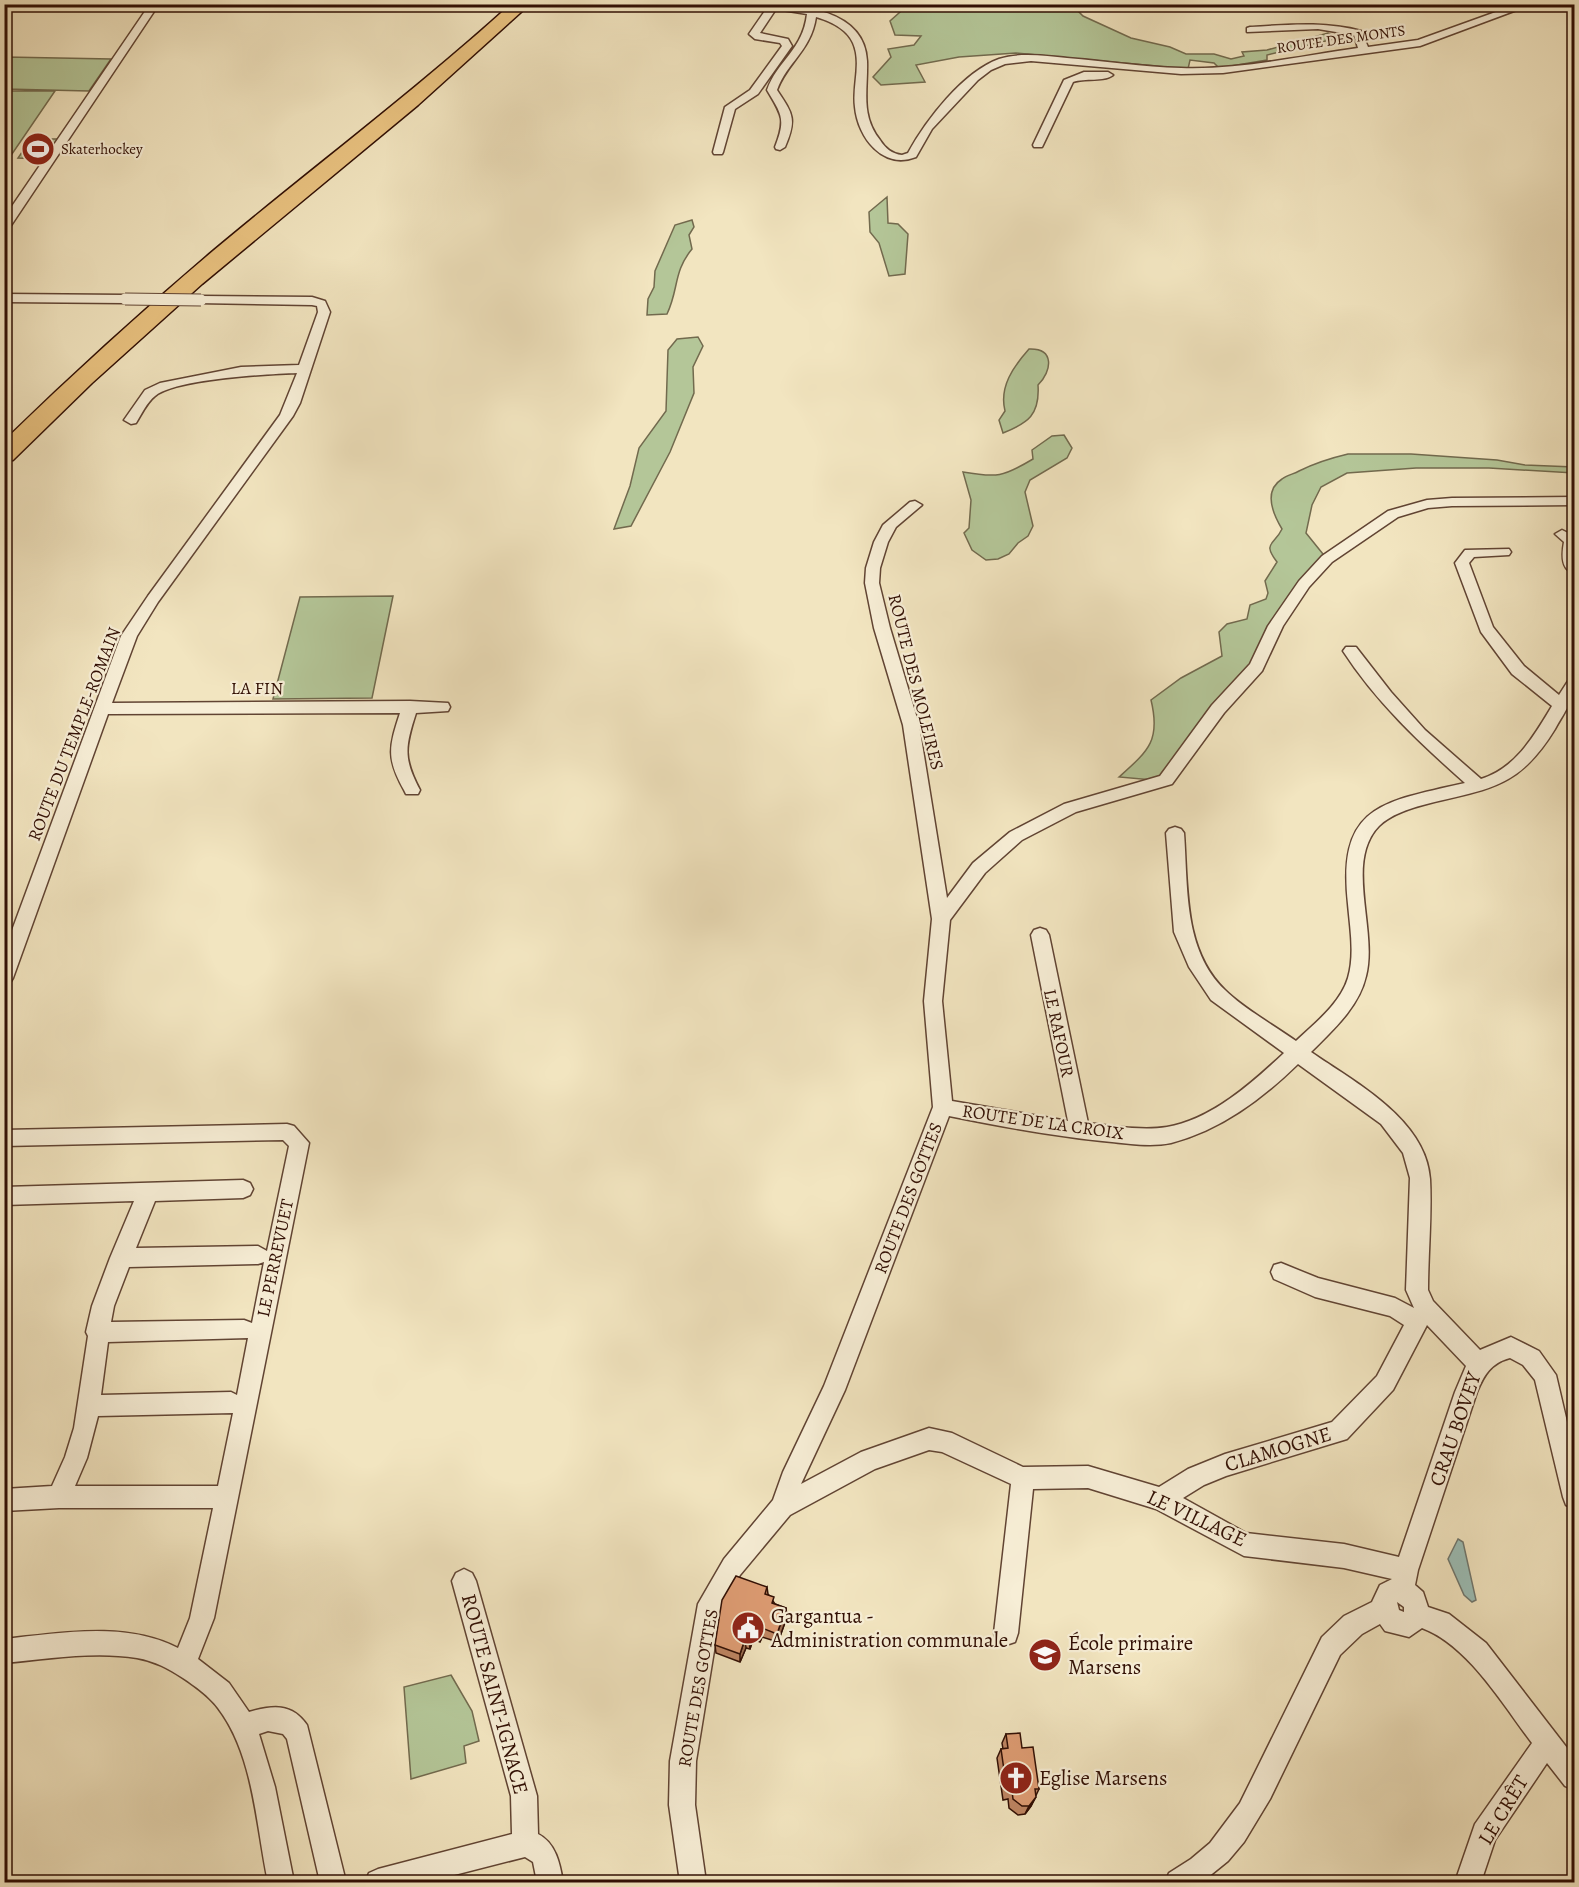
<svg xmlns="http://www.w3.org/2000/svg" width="1579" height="1887" font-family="Alegreya,serif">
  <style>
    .green { fill: #b4c698; stroke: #726a4e; stroke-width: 1.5 }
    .water { fill: #9cbeb6; stroke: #71786f; stroke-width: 1.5 }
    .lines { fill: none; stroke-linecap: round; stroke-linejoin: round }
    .street-casing { stroke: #614433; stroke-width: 3 }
    .highway-casing { stroke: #310f04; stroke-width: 3 }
    .street { fill: #f7eed6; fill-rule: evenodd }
    .highway { fill: #e9c280; fill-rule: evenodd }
    .street-bridge-casing { stroke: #614433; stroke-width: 13; stroke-linecap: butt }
    .street-bridge { stroke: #f7eed6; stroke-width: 11 }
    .wall { fill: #bf8663; stroke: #310f04; stroke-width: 1.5 }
    .shaded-wall { fill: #9b6d50; stroke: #310f04; stroke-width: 1.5 }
    .building { fill: #de9c73; stroke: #310f04; stroke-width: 1.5 }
    .labels { text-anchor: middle; stroke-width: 4.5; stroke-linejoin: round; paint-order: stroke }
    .far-street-label { font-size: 15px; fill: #310f04; stroke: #f7eed6 }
    .far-poi-label { font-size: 15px; fill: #310f04; stroke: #f7eed6; text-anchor: start }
    .street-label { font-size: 18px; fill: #310f04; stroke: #f7eed6 }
    .near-street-label { font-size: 21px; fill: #310f04; stroke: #f7eed6 }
    .near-poi-label { font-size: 21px; fill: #310f04; stroke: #f7eed6; text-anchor: start }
  </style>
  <rect width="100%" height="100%" fill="#f2e5c0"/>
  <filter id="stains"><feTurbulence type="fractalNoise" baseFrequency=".00333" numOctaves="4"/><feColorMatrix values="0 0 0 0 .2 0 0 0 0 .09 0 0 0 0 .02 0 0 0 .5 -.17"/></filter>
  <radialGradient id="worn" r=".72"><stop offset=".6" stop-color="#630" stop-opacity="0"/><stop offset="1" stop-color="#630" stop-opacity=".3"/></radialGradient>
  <!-- green -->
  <path class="green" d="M 908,5 L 1072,5 L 1083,16 L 1131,38 L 1170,47 L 1186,54 L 1214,54 L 1231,59 L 1244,56 L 1242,52 L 1267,50 L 1328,33 L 1338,38 L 1267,55 L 1267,60 L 1219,68 L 1214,63 L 1190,60 L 1188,69 L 1016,53 L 959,57 L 916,65 L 925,82 L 881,85 L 873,77 L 891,57 L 888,49 L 914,45 L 921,36 L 895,35 L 890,21 Z
    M 5,57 L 111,59 L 89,91 L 5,89 Z
    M 5,91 L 55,91 L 12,154 L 5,154 Z
    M 31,139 L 58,139 L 45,159 L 18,158 Z
    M 887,197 L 888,223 L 898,224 L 908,234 L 905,274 L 889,276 L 879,243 L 870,232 L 869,212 Z
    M 692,220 L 694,227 L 689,235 L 692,249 C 673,272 679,289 667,314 L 647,315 L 648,299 L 654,287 L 655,271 L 675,225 Z
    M 698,337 L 703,346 L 693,367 L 694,393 L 670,452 L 631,526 L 614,529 L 630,486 L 639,448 L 666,411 L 668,350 L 677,339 Z
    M 1029,349 C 1055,348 1052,371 1038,385 C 1040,415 1028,423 1003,433 L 999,420 L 1005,411 C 999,387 1013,367 1029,349 Z
    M 1064,435 L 1072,448 L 1067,458 L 1030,480 L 1025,492 L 1033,526 L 1028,536 L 1018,543 L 1009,554 L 998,559 L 986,560 L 972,550 L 964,533 L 969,528 L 971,500 L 963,472 C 997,478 1003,477 1033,459 L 1032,450 L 1052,436 Z
    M 1348,454 L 1411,454 L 1497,460 L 1525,465 L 1574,467 L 1574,473 L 1489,468 L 1416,468 L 1347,473 L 1321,487 L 1312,505 L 1306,533 L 1327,559 L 1304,584 L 1258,664 L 1167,778 L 1153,780 L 1119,777 C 1148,751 1161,741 1151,700 L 1181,678 L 1222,656 L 1219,632 L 1227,624 L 1247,619 L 1250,605 L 1266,599 L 1268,593 L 1265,581 L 1277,562 C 1262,542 1274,546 1282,529 C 1273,514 1263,491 1282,479 C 1287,475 1294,474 1299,471 C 1315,463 1331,458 1348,454 Z
    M 393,596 L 372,698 L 273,699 L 300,597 Z
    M 451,1675 L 472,1711 L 479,1741 L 464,1746 L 466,1763 L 411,1779 L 404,1687 Z"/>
  <!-- water -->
  <path class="water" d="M 1458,1539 L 1463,1542 L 1476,1600 L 1472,1602 L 1464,1595 L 1448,1559 Z"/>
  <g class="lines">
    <!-- street casing -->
    <g class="street-casing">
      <path id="street" d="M 150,4 L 159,4 L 10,227 L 4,230 L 4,218 Z
        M 757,4 C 796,4 865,8 867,61 C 868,90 860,115 880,140 C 885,148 892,154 902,155 L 908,153 C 926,120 963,72 999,59 C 1020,52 1045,56 1067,58 C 1105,61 1143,67 1181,68 C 1240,70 1300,56 1358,48 L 1354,35 L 1318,29 L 1247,32 L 1247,28 L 1250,27 C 1288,25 1324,21 1361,31 L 1368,47 L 1418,40 L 1518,4 L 1533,4 L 1420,46 L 1223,73 L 1181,74 L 1031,61 L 1005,64 L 991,70 L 978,80 L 932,129 L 916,157 C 883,170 858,138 855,107 C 852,86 862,63 853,43 C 847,29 830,21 816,17 C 811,51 787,62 777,90 C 793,114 797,119 785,147 L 780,150 L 776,149 L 775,147 C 786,119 782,115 767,90 C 777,61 803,50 807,14 L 776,9 L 760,33 L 788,39 L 792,46 L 758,94 L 735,109 L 723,152 L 722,154 L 714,154 L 713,152 L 725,107 L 750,90 L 782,46 L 780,43 L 755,39 L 749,34 L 767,8 Z
        M 1084,72 L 1108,72 L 1113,75 C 1104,82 1085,78 1073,82 L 1043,145 L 1042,147 L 1034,147 L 1033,145 L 1064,80 Z
        M 4,294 L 125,295 L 131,299 L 125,303 L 4,302 Z
        M 201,296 L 312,297 L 325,301 L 330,312 L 300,403 L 293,416 L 158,602 L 137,636 L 112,703 L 410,701 L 448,703 L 450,707 L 448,711 L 416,713 C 405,747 403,758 420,790 L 418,794 L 406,794 L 404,790 C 386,758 389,747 400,713 L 108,714 L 13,978 L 10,983 L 4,985 L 4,952 L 121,636 L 148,596 L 280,415 L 297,373 C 268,374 175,379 155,396 C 147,402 141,415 136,423 L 131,424 L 124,420 L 145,390 L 160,383 L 241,367 L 299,365 L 318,312 L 317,306 L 312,305 L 197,303 L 197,297 Z
        M 1574,497 L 1574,505 L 1452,506 L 1428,508 L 1398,517 L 1332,562 L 1309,587 L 1283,626 L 1262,671 L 1224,713 L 1172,784 L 1076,812 L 1022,840 L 985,873 L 950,920 L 942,1001 L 952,1101 L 1068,1121 L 1031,935 L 1034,930 L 1040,928 L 1046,930 L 1049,935 L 1088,1123 C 1114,1126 1142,1131 1167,1127 C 1212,1119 1252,1083 1284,1053 L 1211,1000 L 1189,967 L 1174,932 L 1166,833 L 1169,829 L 1175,827 L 1181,829 L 1184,833 C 1188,886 1183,950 1225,990 C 1243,1008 1275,1026 1296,1041 C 1315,1023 1340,1004 1348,978 C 1355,954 1350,928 1348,904 C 1337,805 1382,802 1465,783 C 1420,743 1376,702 1343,651 L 1346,647 L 1356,647 L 1391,692 L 1425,730 L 1481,779 C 1516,768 1534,736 1552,706 L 1512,674 L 1481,632 L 1455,563 L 1465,550 L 1509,549 L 1511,552 L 1509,555 L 1474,557 L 1469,563 L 1493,627 L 1524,666 L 1559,695 L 1568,681 L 1574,680 C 1574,701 1565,711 1555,729 C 1517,791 1487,788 1423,805 C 1408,809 1390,815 1379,826 C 1344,862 1378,930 1366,976 C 1359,1007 1333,1030 1311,1052 C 1354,1082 1426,1119 1430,1179 C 1432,1215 1428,1253 1428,1290 L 1433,1301 L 1480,1350 L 1511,1337 L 1539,1351 L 1556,1375 L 1574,1452 L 1574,1508 L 1566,1505 L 1563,1497 L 1535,1380 L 1523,1365 L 1510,1358 C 1491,1363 1484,1375 1477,1392 L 1418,1570 L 1415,1585 L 1423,1592 L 1428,1607 L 1449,1614 L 1486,1643 L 1574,1757 L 1574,1790 L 1565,1786 L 1547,1763 L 1495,1840 L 1481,1882 L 1455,1882 L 1475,1824 L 1532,1743 C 1503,1705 1468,1645 1422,1628 L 1409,1637 L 1385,1631 L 1380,1624 L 1362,1634 L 1340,1655 L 1270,1799 L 1244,1842 L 1228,1861 L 1202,1882 L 1165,1882 L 1169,1873 L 1191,1859 L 1210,1843 L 1240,1803 L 1322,1637 L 1344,1616 L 1372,1602 L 1380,1585 L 1392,1579 L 1344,1568 L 1244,1556 L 1156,1509 L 1088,1488 L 1033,1489 L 1018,1633 L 1015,1642 L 1006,1645 L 997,1642 L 994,1633 L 1011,1484 L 942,1452 L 929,1450 L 875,1469 L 790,1515 L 740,1575 L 721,1608 L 696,1761 L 695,1805 L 706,1882 L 680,1882 L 669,1805 L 670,1761 L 698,1604 L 724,1559 L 773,1500 L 783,1472 L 824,1386 L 933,1107 L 924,1001 L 932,919 L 903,725 L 874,628 L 865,583 L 866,568 L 874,542 L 883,525 L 910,502 L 915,501 L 922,505 L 896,527 L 888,542 L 880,568 L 879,583 L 890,628 L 919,725 L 947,898 L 973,863 L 1010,832 L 1064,804 L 1160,776 L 1212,705 L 1250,664 L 1268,626 L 1299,581 L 1322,556 L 1388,511 L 1427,500 L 1452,498 ZM 1298,1064 L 1381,1124 L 1403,1153 L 1410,1178 L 1406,1290 L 1414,1308 L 1395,1298 L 1318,1278 L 1281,1263 L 1274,1265 L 1271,1272 L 1274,1279 L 1315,1297 L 1390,1316 L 1404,1325 L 1377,1376 L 1332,1422 L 1225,1454 L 1188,1469 L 1159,1487 L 1088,1466 L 1023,1467 L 952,1433 L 929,1428 L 861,1452 L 801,1484 L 845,1390 L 949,1116 C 1003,1127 1057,1137 1112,1142 C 1131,1144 1152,1147 1171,1143 C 1221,1130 1262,1099 1298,1064 ZM 1427,1325 L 1466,1366 L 1455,1392 L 1399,1557 L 1344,1544 L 1246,1533 L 1183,1498 L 1204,1485 L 1226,1476 L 1347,1439 L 1393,1390 ZM 1397,1602 L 1404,1607 L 1404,1612 L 1399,1610 Z
        M 1562,530 L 1574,536 L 1574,573 C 1560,570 1562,553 1564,542 L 1555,534 Z
        M 287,1124 L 294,1126 L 309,1143 L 214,1618 L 198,1659 L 229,1683 L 249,1712 C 273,1705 292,1703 307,1725 L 346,1882 L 320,1882 L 287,1739 L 283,1734 L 268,1731 L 259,1734 L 275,1787 L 294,1882 L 268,1882 C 256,1826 254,1755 218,1708 C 209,1696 195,1686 183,1678 C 169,1669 155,1661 137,1658 C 94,1651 48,1659 4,1663 L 4,1639 C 62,1633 125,1621 178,1648 L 190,1618 L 213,1508 L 59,1508 L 4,1511 L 4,1489 L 52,1486 L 65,1457 L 74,1428 L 88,1336 L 86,1332 L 92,1306 L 110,1258 L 134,1201 L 4,1205 L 4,1187 L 243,1180 L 250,1183 L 253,1189 L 250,1195 L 243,1198 L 155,1201 L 136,1248 L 258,1246 L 267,1251 L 289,1146 L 283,1140 L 4,1146 L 4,1130 ZM 264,1262 L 252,1323 L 244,1320 L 111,1322 L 114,1306 L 129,1267 L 258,1264 ZM 248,1338 L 237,1395 L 231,1392 L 101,1395 L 108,1342 ZM 233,1413 L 218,1486 L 75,1486 L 87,1458 L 98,1416 Z
        M 464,1569 L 472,1573 L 476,1581 L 537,1796 L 538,1834 C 556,1843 560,1864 563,1882 L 537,1882 L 533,1862 L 525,1857 L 427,1882 L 365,1882 L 369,1873 L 378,1869 L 512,1834 L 511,1796 L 452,1581 L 456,1573 Z"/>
    </g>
    <!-- highway casing -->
    <g class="highway-casing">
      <path id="highway" d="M 511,4 L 530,4 L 418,105 L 202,284 L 92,383 L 13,460 L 4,462 L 4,441 C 72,375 141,312 213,251 C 312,168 415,91 511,4 Z"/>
    </g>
    <!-- street -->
    <use href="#street" class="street"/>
    <!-- highway -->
    <use href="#highway" class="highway"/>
    <!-- street-bridge casing -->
    <g class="street-bridge-casing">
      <path id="street-bridge" d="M 125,299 L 201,300"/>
    </g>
    <!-- street-bridge -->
    <use href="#street-bridge" class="street-bridge"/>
  </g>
  <!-- wall -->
  <path class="wall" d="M 767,1587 L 768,1594 L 775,1604 L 786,1608 L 787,1617 L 778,1642 L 762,1637 L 760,1642 L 753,1639 L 750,1649 L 746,1648 L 740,1662 L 716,1653 L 715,1645 Z
    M 1006,1734 L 1022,1748 L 1039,1789 L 1031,1806 L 1025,1814 L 1018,1815 L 1009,1808 L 1008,1799 L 1003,1800 L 997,1758 L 1001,1749 L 1003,1749 L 1002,1743 Z"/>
  <!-- shaded-wall -->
  <path class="shaded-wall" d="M 786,1608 L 787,1617 L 778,1642 L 777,1634 Z
    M 762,1628 L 762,1637 L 760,1642 L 760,1633 Z
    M 753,1631 L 753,1639 L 750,1649 L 749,1641 Z
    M 745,1639 L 746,1648 L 740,1662 L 740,1654 Z
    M 1036,1797 L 1031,1806 L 1025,1814 L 1029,1806 Z"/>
  <!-- building -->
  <path class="building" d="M 736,1576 L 767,1587 L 765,1594 L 774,1597 L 772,1603 L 786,1608 L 777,1634 L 762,1628 L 760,1633 L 753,1631 L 749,1641 L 745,1639 L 740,1654 L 715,1645 L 722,1600 Z
    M 1020,1733 L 1022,1748 L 1033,1747 L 1039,1789 L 1035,1789 L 1036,1797 L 1029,1806 L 1022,1806 L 1013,1799 L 1012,1791 L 1007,1791 L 1001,1749 L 1008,1748 L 1006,1734 Z"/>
  <!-- icons -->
  <defs>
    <g id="stadium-disc" transform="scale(1.725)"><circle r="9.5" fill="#8f2418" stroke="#f7eed6"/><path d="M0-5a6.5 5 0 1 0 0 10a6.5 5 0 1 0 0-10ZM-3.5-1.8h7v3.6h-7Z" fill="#fff"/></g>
    <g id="civic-disc" transform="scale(1.725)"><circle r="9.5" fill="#8f2418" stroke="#f7eed6"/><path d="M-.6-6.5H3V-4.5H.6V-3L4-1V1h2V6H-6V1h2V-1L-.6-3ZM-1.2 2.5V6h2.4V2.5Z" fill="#fff"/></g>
    <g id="school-disc" transform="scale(1.725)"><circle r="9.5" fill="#8f2418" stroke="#f7eed6"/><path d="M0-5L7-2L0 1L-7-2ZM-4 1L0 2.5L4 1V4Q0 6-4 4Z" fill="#fff"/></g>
    <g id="church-disc" transform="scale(1.725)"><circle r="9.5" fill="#8f2418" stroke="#f7eed6"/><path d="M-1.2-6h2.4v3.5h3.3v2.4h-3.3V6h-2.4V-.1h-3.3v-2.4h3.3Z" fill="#fff"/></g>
  </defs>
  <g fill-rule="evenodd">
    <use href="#stadium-disc" x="38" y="149"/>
    <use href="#civic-disc" x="748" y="1628"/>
    <use href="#school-disc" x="1045" y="1655"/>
    <use href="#church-disc" x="1016" y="1778"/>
  </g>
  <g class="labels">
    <!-- far-street labels -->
    <g class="far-street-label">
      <text transform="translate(1341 39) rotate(-8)" y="5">ROUTE DES MONTS</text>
    </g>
    <!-- far-poi labels -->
    <g class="far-poi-label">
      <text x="61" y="154">Skaterhockey</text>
    </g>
    <!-- street labels -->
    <g class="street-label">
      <text transform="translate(916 682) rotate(76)" y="6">ROUTE DES MOLEIRES</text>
      <text x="257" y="694">LA FIN</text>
      <text transform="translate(74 734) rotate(-69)" y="6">ROUTE DU TEMPLE-ROMAIN</text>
      <text transform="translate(1059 1033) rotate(78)" y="6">LE RAFOUR</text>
      <text transform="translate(1043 1122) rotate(8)" y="6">ROUTE DE LA CROIX</text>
      <text transform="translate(908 1198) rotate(-69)" y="6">ROUTE DES GOTTES</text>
      <text transform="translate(275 1258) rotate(-78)" y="6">LE PERREVUET</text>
      <text transform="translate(698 1688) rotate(-80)" y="6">ROUTE DES GOTTES</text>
    </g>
    <!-- near-street labels -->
    <g class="near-street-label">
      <text transform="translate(1455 1429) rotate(-71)" y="7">CRAU BOVEY</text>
      <text transform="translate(1278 1449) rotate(-17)" y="7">CLAMOGNE</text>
      <text transform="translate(1197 1518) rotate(25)" y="7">LE VILLAGE</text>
      <text transform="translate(495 1694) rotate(75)" y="7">ROUTE SAINT-IGNACE</text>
      <text transform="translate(1503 1810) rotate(-59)" y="7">LE CRÊT</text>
    </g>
    <!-- near-poi labels -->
    <g class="near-poi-label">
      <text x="771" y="1623">Gargantua -<tspan x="771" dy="24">Administration communale</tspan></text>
      <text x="1068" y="1650">École primaire<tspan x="1068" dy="24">Marsens</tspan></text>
      <text x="1039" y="1785">Eglise Marsens</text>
    </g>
  </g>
  <!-- margin -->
  <rect width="1579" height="1887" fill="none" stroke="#f2e5c0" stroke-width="24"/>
  <rect x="6" y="6" width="1567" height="1875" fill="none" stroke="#310f04" stroke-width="3"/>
  <rect x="12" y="12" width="1555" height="1863" fill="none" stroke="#310f04" stroke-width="1.5"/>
  <rect width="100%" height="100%" filter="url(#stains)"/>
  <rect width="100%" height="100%" fill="url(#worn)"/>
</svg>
